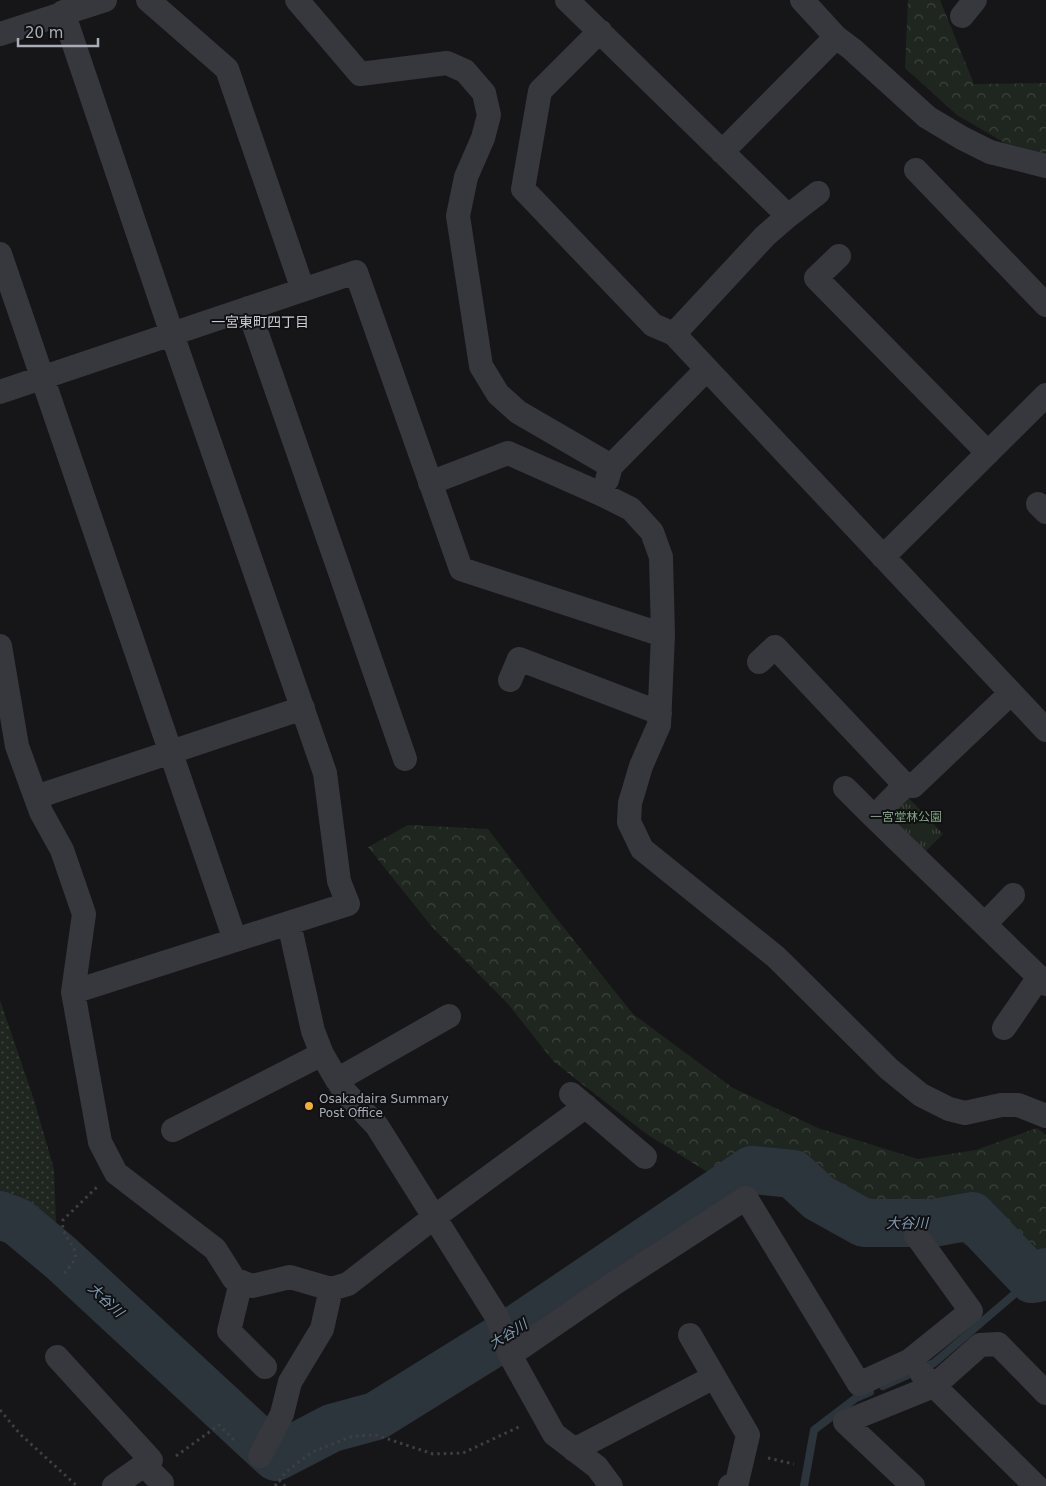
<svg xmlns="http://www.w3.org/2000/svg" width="1046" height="1486" font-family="'DejaVu Sans','Noto Sans JP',sans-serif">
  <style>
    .grass { fill: url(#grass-dots) }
    .forest { fill: url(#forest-crowns) }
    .park { fill: url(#park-tufts) }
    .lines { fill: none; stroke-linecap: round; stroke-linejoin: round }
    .stream { stroke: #2c353c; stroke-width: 8 }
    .river { stroke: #2c353c; stroke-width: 48 }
    .path { stroke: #3d3f44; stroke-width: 3; stroke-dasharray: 2.5 4; stroke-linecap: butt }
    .street { stroke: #37383d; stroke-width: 24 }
    .poi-dot { fill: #f2b134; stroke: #111113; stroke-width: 2 }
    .labels { text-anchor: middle; stroke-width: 4; stroke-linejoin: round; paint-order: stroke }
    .park-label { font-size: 12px; fill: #7fa381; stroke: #111113 }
    .poi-label { font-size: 12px; fill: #a8adb8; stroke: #111113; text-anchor: start }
    .neighbourhood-label { font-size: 14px; fill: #c9ccd4; stroke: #111113 }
    .water-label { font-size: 14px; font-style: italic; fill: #7f9bb3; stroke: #111113 }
  </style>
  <defs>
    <pattern id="grass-dots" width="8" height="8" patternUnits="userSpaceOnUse" patternTransform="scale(1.25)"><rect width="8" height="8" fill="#1e261f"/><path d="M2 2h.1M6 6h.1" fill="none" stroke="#3c433d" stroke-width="1.8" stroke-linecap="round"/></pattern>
    <pattern id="forest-crowns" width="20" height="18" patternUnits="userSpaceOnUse" patternTransform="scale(1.25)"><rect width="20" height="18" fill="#1e261f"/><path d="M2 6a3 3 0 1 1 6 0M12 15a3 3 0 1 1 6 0" fill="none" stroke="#3c433d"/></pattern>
    <pattern id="park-tufts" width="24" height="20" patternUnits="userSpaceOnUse" patternTransform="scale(1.25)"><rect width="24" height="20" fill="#1e261f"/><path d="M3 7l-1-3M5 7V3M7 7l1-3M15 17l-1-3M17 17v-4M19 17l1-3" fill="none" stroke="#3c433d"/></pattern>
  </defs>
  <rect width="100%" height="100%" fill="#161618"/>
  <!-- grass -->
  <path class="grass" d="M 0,1000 L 34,1100 L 54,1169 L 57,1249 L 0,1238 Z"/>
  <!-- forest -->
  <path class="forest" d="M 908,0 L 940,0 L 974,84 L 1046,83 L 1046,157 L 1020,152 L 957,115 L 905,68 Z
    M 408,825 L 488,829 L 553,914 L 633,1014 L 733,1088 L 818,1128 L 918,1159 L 976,1150 L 1037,1128 L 1046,1135 L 1046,1269 L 1025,1275 L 958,1241 L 840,1205 L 787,1179 L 709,1173 L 645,1133 L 554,1062 L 508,1004 L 432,927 L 368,847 Z"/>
  <!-- park -->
  <path class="park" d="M 905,794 L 943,834 L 923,854 L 884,817 Z"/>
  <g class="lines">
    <!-- stream -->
    <path class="stream" d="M 883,1386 L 934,1363 L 1032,1279
      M 804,1486 L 814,1430 L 856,1398 L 870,1392"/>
    <!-- river -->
    <path class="river" d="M 0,1215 L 18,1222 L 61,1258 L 276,1457 L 332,1428 L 376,1416 L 521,1326 L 752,1170 L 793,1174 L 819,1198 L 864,1223 L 934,1223 L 972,1216 L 1032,1279 L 1038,1278 L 1046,1272"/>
    <!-- path -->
    <path class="path" d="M 64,1273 C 67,1269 72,1265 74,1260 C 81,1247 59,1236 63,1220 L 97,1187
      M 0,1410 L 20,1434 L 77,1486
      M 176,1456 L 219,1425 L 234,1440
      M 768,1458 L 794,1464
      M 279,1480 L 285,1486
      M 275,1486 L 286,1472 L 312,1452 L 353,1436 L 376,1435 L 433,1454 L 463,1453 L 521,1426"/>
    <!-- street -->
    <path class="street" d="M 148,0 L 227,69 L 303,290
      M 297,0 L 360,74 L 447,63 L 465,71 L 484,93 L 489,115 L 483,138 L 466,177 L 458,216 L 481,366 L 498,394 L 518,412 L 611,466
      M 567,0 L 788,216 L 765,236 L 674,334 L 1046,730
      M 63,12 L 172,334 L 325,773 L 339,881 L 348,904 L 73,992
      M 962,16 L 975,0
      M 600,31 L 540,91 L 523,189 L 653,325 L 674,334
      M 0,34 L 105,0
      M 836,37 L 852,49 L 927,117 L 962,138 L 990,152 L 1046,166
      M 722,152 L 836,37 L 802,0
      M 916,170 L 1046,305
      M 788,216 L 818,193
      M 0,254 L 235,940
      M 839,256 L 816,278 L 988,453
      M 248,308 L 405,759
      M 0,392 L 356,272 L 461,569 L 663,635
      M 607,480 L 611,466 L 707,369
      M 430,483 L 508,453 L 603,495 L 631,509 L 652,532 L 661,557 L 663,635 L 659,725 L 641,766 L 630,803 L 629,822 L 642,849 L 776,957 L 889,1069 L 921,1095 L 949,1109 L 965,1113 L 1001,1105 L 1018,1105 L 1046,1116
      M 1038,504 L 1046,512
      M 883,557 L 1046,395
      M 0,646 L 17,746 L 41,812 L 62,850 L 84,914 L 73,992 L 100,1142 L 116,1173 L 215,1249 L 234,1279 L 252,1286 L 290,1277 L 331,1289 L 348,1284 L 433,1218 L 586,1106
      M 759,662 L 775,647 L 905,785
      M 510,680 L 519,659 L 660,713
      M 1011,693 L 913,786 L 905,785 L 874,817 L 1046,984
      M 845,788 L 874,817
      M 36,797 L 303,708
      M 289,923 L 313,1031 L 322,1054 L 337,1080 L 346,1093 L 377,1126 L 497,1317 L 510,1355 L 554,1434 L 597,1467 L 611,1486
      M 985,924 L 1013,895
      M 1004,1028 L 1039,977
      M 337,1080 L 449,1016
      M 571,1094 L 645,1157
      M 173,1130 L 322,1054
      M 241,1282 L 229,1331 L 265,1367
      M 690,1335 L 748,1435 L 737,1482 L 730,1486
      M 510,1355 L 612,1285 L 746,1198 L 859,1384 L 909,1361 L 971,1311 L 916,1235
      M 57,1357 L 151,1460 L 114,1486
      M 922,1374 L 1036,1486
      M 574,1450 L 714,1377
      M 260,1456 L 282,1414 L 290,1382 L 322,1329 L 331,1289
      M 144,1465 L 162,1483
      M 913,1486 L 845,1422 L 934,1386 L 980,1345 L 998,1344 L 1046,1393"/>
  </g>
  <!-- markers -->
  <circle class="poi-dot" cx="309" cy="1106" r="5"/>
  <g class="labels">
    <!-- park labels -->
    <g class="park-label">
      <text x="906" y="821">一宮堂林公園</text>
    </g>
    <!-- poi labels -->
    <g class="poi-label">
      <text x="319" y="1103">Osakadaira Summary<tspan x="319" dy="14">Post Office</tspan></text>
    </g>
    <!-- neighbourhood labels -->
    <g class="neighbourhood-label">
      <text x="260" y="327">一宮東町四丁目</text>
    </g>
    <!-- water labels -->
    <g class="water-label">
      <text x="907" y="1228">大谷川</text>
      <text transform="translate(106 1300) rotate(43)" y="5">大谷川</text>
      <text transform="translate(508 1334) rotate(-32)" y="5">大谷川</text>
    </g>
  </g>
  <!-- scale -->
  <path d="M18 38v8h80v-8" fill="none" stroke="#a8adb8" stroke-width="2.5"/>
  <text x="25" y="38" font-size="15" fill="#a8adb8" stroke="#111113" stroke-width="4" paint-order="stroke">20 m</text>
</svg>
